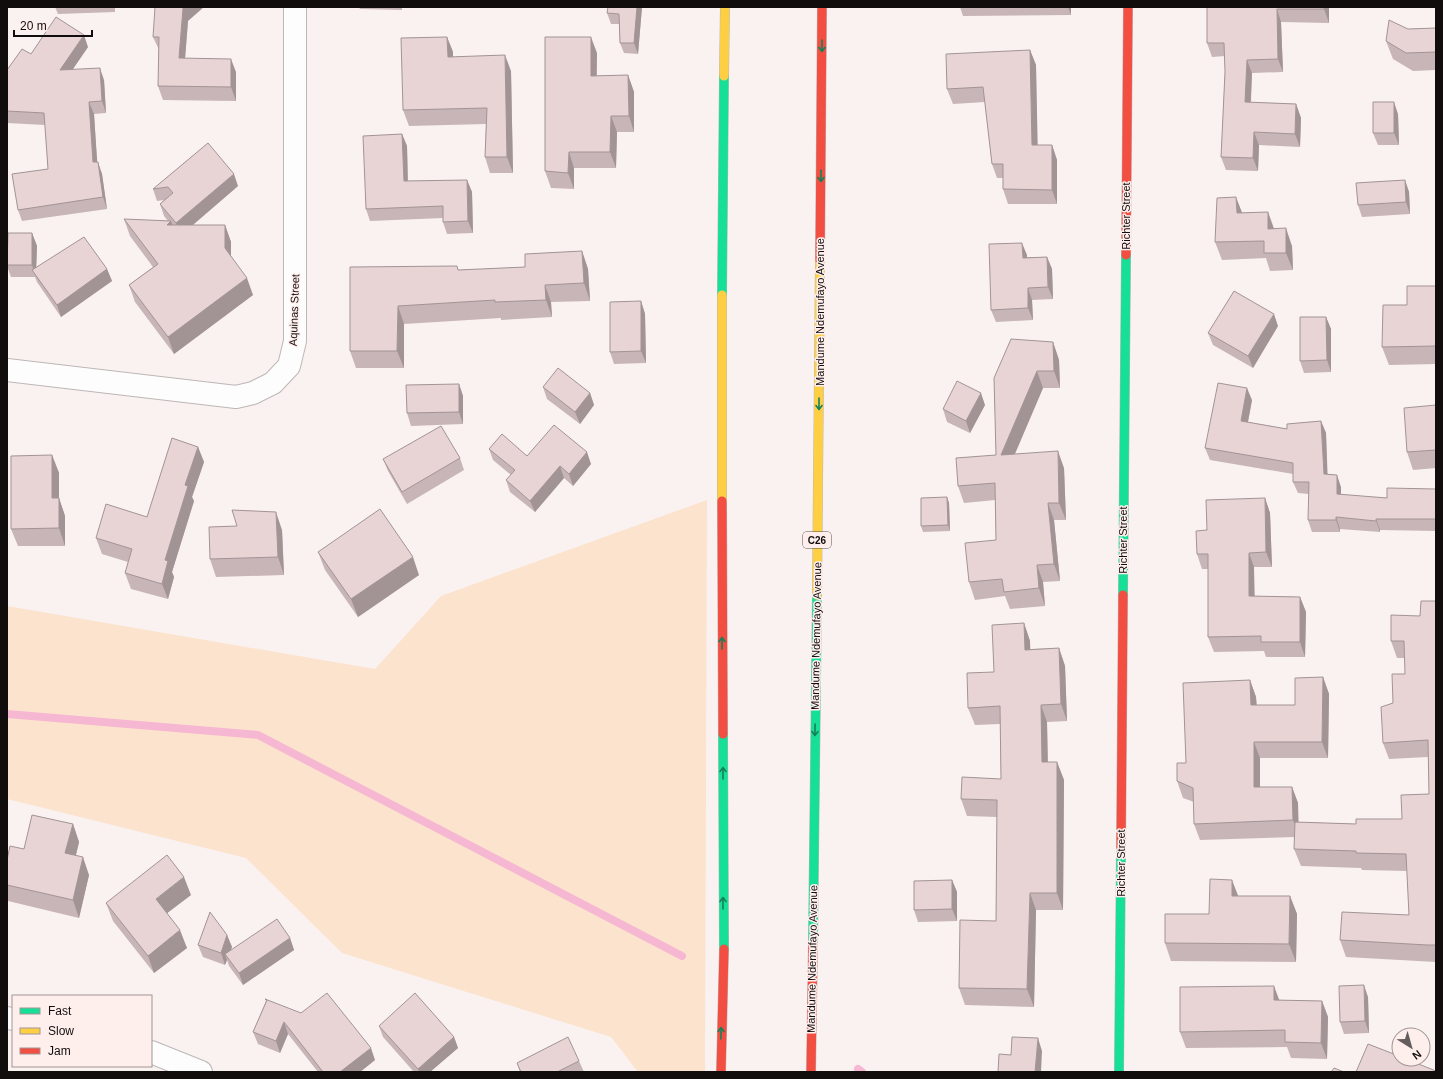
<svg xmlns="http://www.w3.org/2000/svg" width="1443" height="1079" font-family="Helvetica,sans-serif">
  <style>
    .green { fill: #fbe3cd }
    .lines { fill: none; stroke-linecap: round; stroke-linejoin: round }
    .stream { stroke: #f6b7d2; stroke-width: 8 }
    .street-casing { stroke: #bdb7b6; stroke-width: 24 }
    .fast-casing { stroke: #bdb7b6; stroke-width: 10 }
    .slow-casing { stroke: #bdb7b6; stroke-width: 10 }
    .jam-casing { stroke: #bdb7b6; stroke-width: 10 }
    .street { stroke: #fefdfd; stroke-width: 22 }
    .fast { stroke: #16e098; stroke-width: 9 }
    .slow { stroke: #ffcf43; stroke-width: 9 }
    .jam { stroke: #f24e42; stroke-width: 9 }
    .wall { fill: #c8b5b7 }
    .shaded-wall { fill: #a29495 }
    .building { fill: #e8d3d5; stroke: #a29495 }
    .oneway { stroke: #148159 }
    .labels { text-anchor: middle; stroke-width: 3; stroke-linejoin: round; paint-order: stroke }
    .shield { fill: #feefed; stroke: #595150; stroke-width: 1 }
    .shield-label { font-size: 10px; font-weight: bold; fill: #120d0d }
    .street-label { font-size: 11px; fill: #120d0d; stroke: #feefed }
  </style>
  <rect width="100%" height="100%" fill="#faf2f1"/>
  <!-- green -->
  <path class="green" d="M 707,500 L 705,1072 L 638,1072 L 611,1037 L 342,953 L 246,858 L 7,799 L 7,606 L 375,669 L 441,596 Z"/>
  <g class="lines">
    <!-- stream -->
    <path class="stream" d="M 7,714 L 258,735 L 682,956
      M 858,1069 L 862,1072"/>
    <!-- street casing -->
    <g class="street-casing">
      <path id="street" d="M 7,370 L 236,397 L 253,393 L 273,383 L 289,366 L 295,341 L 295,7
        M 7,1018 L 13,1019
        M 151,1052 L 201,1072"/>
    </g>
    <!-- fast casing -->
    <g class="fast-casing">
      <path id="fast" d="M 722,295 L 724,76
        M 1123,595 L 1126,255
        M 723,734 L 724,949
        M 813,943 L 817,595
        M 1119,1072 L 1121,850"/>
    </g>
    <!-- slow casing -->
    <g class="slow-casing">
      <path id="slow" d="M 724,76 L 725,7
        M 722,501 L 722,295
        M 817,595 L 820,260"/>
    </g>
    <!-- jam casing -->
    <g class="jam-casing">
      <path id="jam" d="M 1126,255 L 1128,7
        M 820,260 L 822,7
        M 722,501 L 723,734
        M 1121,850 L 1123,595
        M 721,1072 L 724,949
        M 811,1072 L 813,943"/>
    </g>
    <!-- street -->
    <use href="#street" class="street"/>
    <!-- fast -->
    <use href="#fast" class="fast"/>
    <!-- slow -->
    <use href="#slow" class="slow"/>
    <!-- jam -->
    <use href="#jam" class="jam"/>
  </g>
  <!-- wall -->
  <path class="wall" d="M 55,7 L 115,7 L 115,12 L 58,14 Z
    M 359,7 L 402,7 L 402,10 L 360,9 Z
    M 642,7 L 638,54 L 624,53 L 620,43 L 619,24 L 611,24 L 607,13 Z
    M 960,7 L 1071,7 L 1071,15 L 963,16 Z
    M 1207,7 L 1329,7 L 1329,23 L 1281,22 L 1283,72 L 1252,73 L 1251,102 L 1296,104 L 1301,118 L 1300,147 L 1259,145 L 1258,171 L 1226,170 L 1221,157 L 1225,72 L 1225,56 L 1212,57 L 1207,43 Z
    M 188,21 L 185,58 L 236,72 L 236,101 L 163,100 L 158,86 L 159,50 L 153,37 Z
    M 1436,28 L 1436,70 L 1413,71 L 1393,59 L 1386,41 Z
    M 447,37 L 453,52 L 453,57 L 511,71 L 513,173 L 490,173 L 485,157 L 486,124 L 409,126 L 403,110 Z
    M 88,47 L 73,69 L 104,80 L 106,113 L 94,114 L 97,162 L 102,174 L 107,209 L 22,221 L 18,210 L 48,169 L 45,125 L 7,123 L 7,70 L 31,54 Z
    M 1030,50 L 1036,65 L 1037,145 L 1052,145 L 1057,160 L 1057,204 L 1008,204 L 1003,189 L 1003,178 L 997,178 L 992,164 L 985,102 L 953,104 L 947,89 Z
    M 597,53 L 597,76 L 628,75 L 634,92 L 634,132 L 617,132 L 616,168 L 574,168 L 574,189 L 551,188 L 545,171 Z
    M 1398,114 L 1399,145 L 1378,145 L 1373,133 Z
    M 402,134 L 407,146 L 408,181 L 467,180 L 472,192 L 473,233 L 447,234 L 443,222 L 443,218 L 370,221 L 366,209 Z
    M 208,143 L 238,186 L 193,225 L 225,225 L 231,242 L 231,256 L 253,295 L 174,354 L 135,302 L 129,285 L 153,267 L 130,236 L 124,219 L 168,221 L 164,216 L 160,204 L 164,200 L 157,201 L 153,189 Z
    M 1405,180 L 1409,192 L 1410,214 L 1362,217 L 1358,205 Z
    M 1268,212 L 1274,228 L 1292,246 L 1293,270 L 1270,271 L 1266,258 L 1222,260 L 1215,242 L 1242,213 Z
    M 8,233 L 32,233 L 37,246 L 36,268 L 107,269 L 112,281 L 61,317 L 37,282 L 35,277 L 11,277 L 7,266 Z
    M 582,251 L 588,269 L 590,301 L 551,302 L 552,317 L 501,320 L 501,318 L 404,324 L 404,368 L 356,368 L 350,351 L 350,267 L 459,270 L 525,267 Z
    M 1027,255 L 1027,257 L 1047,257 L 1052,269 L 1053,299 L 1032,300 L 1033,320 L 996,322 L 991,310 Z
    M 1436,286 L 1436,364 L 1389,365 L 1382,347 L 1407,305 Z
    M 641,301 L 645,314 L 646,363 L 614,364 L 610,352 Z
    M 1326,317 L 1331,329 L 1331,372 L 1304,373 L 1300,361 Z
    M 1278,326 L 1253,368 L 1213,345 L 1208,333 Z
    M 1053,342 L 1059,360 L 1060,388 L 1043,388 L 1015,454 L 1064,468 L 1066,520 L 1054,520 L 1060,581 L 1043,582 L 1045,606 L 1010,609 L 1005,596 L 975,600 L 969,582 L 996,540 L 995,500 L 964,503 L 958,486 L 996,455 L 994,378 Z
    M 459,384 L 463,396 L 463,424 L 411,426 L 407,413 Z
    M 543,387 L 590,393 L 594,405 L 580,424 L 547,399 Z
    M 1252,400 L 1248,422 L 1287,429 L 1321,421 L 1326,433 L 1327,475 L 1341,487 L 1341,495 L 1387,498 L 1436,489 L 1436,531 L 1380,530 L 1380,532 L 1340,529 L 1340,532 L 1312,532 L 1308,520 L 1309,494 L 1298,493 L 1293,482 L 1293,474 L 1210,460 L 1205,448 Z
    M 985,405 L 970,433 L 947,422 L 943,409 Z
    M 1436,405 L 1436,468 L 1413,470 L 1407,452 Z
    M 198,447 L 204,462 L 192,497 L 194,501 L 172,572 L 174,577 L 168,599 L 131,589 L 125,573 L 128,562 L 102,554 L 96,538 L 147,517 Z
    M 489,449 L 527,456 L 591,464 L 573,486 L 564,478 L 535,512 L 510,492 L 506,480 L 511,475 L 493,460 Z
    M 52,455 L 59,473 L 59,498 L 65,516 L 65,546 L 18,546 L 11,529 Z
    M 460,458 L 464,470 L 407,504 L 388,471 L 383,459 Z
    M 947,497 L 949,503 L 950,531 L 923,532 L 921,526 Z
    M 1265,498 L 1270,513 L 1272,567 L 1254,567 L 1254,596 L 1300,597 L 1306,612 L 1305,657 L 1266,657 L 1264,651 L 1214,652 L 1208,637 L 1208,569 L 1202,569 L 1197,554 L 1207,530 Z
    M 282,530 L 284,575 L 216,577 L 210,559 Z
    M 318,552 L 419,575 L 358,617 L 325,570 Z
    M 1436,601 L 1436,962 L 1346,957 L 1340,940 L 1409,915 L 1407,871 L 1362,870 L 1361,868 L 1301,866 L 1294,849 L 1295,837 L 1200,840 L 1194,824 L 1194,802 L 1183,798 L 1177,781 L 1186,763 L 1250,680 L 1256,697 L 1257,705 L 1295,705 L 1323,677 L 1329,694 L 1328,758 L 1260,758 L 1260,787 L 1292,787 L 1298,803 L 1298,822 L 1356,824 L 1402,819 L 1429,794 L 1428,757 L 1389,759 L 1383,743 L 1393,703 L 1405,674 L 1405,658 L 1397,658 L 1391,641 Z
    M 1024,623 L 1030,641 L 1030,649 L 1059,648 L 1065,666 L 1067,721 L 1047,722 L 1048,762 L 1057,762 L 1064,780 L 1063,910 L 1036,910 L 1034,1007 L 965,1005 L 959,988 L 996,921 L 997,817 L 967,816 L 961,799 L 1001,779 L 1000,724 L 975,725 L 968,708 L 994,672 Z
    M 73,824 L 79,842 L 76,855 L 89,875 L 79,918 L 8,901 L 7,898 L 7,860 L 24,849 Z
    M 952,880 L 957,892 L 957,921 L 918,922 L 914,910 Z
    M 191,895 L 167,913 L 187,948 L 154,973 L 113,921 L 106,903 Z
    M 1238,896 L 1290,896 L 1297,914 L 1296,962 L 1171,961 L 1165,943 Z
    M 227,935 L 232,947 L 230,951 L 290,938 L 294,950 L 243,985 L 229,966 L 227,960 L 225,965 L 203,957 L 198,945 Z
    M 1368,997 L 1369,1033 L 1344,1034 L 1340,1022 Z
    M 265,999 L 375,1060 L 360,1072 L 318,1072 L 288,1034 L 280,1053 L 258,1044 L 253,1032 L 266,1001 Z
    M 1279,1000 L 1322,1001 L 1328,1017 L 1327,1059 L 1291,1058 L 1287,1047 L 1186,1048 L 1180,1032 Z
    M 379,1026 L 454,1037 L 458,1048 L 430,1072 L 414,1072 L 383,1037 Z
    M 579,1061 L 584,1072 L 520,1072 L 517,1063 Z"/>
  <!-- shaded-wall -->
  <path class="shaded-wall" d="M 184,7 L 204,7 L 188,21 L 184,72 L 179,58 L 183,8 Z
    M 637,7 L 642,7 L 638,54 L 634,43 Z
    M 1068,7 L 1071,7 L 1071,15 Z
    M 1324,7 L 1329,7 L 1329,23 L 1324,9 Z
    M 1277,9 L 1281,22 L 1283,72 L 1278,59 Z
    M 84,35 L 88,47 L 64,82 L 60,70 Z
    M 447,37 L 453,52 L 453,72 L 448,57 Z
    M 591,37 L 597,53 L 596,92 L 591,76 Z
    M 1030,50 L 1036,65 L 1038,160 L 1032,145 Z
    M 505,55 L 511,71 L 513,173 L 507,157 Z
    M 231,59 L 236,72 L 236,101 L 231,87 Z
    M 1247,60 L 1252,73 L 1250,115 L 1245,102 Z
    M 100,68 L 104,80 L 106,113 L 102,101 Z
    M 628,75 L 634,92 L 634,132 L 629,116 Z
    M 89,102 L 94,114 L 98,174 L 93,162 Z
    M 1394,102 L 1398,114 L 1399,145 L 1394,133 Z
    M 1296,104 L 1301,118 L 1300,147 L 1295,134 Z
    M 611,116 L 617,132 L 616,168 L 610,152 Z
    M 1254,132 L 1259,145 L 1258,171 L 1253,158 Z
    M 402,134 L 407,146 L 408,193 L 404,181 Z
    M 1052,145 L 1057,160 L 1057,204 L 1052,190 Z
    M 569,152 L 574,168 L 574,189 L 568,173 Z
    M 98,162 L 102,174 L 107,209 L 103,197 Z
    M 234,174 L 238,186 L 181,235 L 176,223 Z
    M 467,180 L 472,192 L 473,233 L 468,221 Z
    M 1405,180 L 1409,192 L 1410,214 L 1406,202 Z
    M 1236,197 L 1243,215 L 1237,213 Z
    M 1268,212 L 1274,230 L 1268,229 Z
    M 171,221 L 177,238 L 167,225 Z
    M 225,225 L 231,242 L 231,265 L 225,248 Z
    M 1286,228 L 1292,246 L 1293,270 L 1286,253 Z
    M 32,233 L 37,246 L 36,276 L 35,274 L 32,265 Z
    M 1022,243 L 1027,255 L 1027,270 L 1023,258 Z
    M 582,251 L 588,269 L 590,301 L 584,283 Z
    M 1047,257 L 1052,269 L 1053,299 L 1048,287 Z
    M 107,269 L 112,281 L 61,317 L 57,305 Z
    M 247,278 L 253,295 L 174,354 L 168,337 Z
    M 545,285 L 551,302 L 552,317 L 546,300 Z
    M 1028,288 L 1032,300 L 1033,320 L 1028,308 Z
    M 641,301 L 645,314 L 646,363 L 641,351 Z
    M 398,306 L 404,324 L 404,368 L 397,351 Z
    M 1274,314 L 1278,326 L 1253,368 L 1248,356 Z
    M 1326,317 L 1331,329 L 1331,372 L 1327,360 Z
    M 1053,342 L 1059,360 L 1060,388 L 1054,371 Z
    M 1037,371 L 1043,388 L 1007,472 L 1001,455 Z
    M 459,384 L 463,396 L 463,424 L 459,412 Z
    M 1247,388 L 1252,400 L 1246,432 L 1241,421 Z
    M 590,393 L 594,405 L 580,424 L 575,412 Z
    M 981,393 L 985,405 L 970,433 L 966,421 Z
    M 1321,421 L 1326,433 L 1328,486 L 1324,474 Z
    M 198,447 L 204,462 L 192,497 L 194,501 L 172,572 L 174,577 L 168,599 L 162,584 L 165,560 L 185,485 Z
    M 1058,451 L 1064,468 L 1066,520 L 1059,503 Z
    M 587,452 L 591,464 L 573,486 L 569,474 Z
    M 52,455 L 59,473 L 59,512 L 59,498 L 65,516 L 65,546 L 59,528 L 52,498 Z
    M 560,466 L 564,478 L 535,512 L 530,501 Z
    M 1337,475 L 1341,487 L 1341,506 L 1337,494 Z
    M 947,497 L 949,503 L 950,531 L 948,525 Z
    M 1265,498 L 1270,513 L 1272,567 L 1266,552 Z
    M 1048,503 L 1054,520 L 1060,581 L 1054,564 Z
    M 276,512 L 282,530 L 284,575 L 278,557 Z
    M 1336,517 L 1340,529 L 1340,532 L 1336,520 Z
    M 1376,519 L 1380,530 L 1380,532 L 1376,521 Z
    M 1249,553 L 1254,567 L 1255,611 L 1249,596 Z
    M 413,557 L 419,575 L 358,617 L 351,599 Z
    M 1037,565 L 1043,582 L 1045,606 L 1039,588 Z
    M 1300,597 L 1306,612 L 1305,657 L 1300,642 Z
    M 1024,623 L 1030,641 L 1031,667 L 1025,650 Z
    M 1059,648 L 1065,666 L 1067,721 L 1061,704 Z
    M 1323,677 L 1329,694 L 1328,758 L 1322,742 Z
    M 1250,680 L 1256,697 L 1257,722 L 1251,705 Z
    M 1041,705 L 1047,722 L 1048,780 L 1042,762 Z
    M 1254,742 L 1260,758 L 1260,804 L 1254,787 Z
    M 1057,762 L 1064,780 L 1063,910 L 1057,893 Z
    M 1292,787 L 1298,803 L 1299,837 L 1293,820 Z
    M 73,824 L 79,842 L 72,871 L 65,853 Z
    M 83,857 L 89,875 L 79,918 L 73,900 Z
    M 184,877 L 191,895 L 162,917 L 156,899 Z
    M 952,880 L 957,892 L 957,921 L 952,909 Z
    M 1232,880 L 1239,898 L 1232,896 Z
    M 1030,893 L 1036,910 L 1034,1007 L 1027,989 Z
    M 1290,896 L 1297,914 L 1296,962 L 1289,944 Z
    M 180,930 L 187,948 L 154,973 L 148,956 Z
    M 227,935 L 232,947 L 228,958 L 225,954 L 227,960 L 225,965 L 221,953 Z
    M 290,938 L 294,950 L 243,985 L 239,973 Z
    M 1364,985 L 1368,997 L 1369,1033 L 1365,1021 Z
    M 1274,986 L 1280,1002 L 1274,1000 Z
    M 1322,1001 L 1328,1017 L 1327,1059 L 1321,1043 Z
    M 284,1022 L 288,1034 L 280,1053 L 276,1041 Z
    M 454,1037 L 458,1048 L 430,1072 L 419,1072 L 418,1069 Z
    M 1038,1038 L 1042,1051 L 1041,1072 L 1035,1072 Z
    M 371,1048 L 375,1060 L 360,1072 L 340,1072 Z"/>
  <!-- building -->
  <path class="building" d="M 155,7 L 184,7 L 183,8 L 179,58 L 231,59 L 231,87 L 158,86 L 159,37 L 153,37 Z
    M 608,7 L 637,7 L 634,43 L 620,43 L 619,14 L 607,13 Z
    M 1207,7 L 1324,7 L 1324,9 L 1277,9 L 1278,59 L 1247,60 L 1245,102 L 1296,104 L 1295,134 L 1254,132 L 1253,158 L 1221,157 L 1225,72 L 1224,43 L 1207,43 Z
    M 56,17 L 84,35 L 60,70 L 100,68 L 102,101 L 89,102 L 93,162 L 98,162 L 103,197 L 18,210 L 12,174 L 48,169 L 44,113 L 7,111 L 7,70 L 22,49 L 31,54 Z
    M 1389,20 L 1408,29 L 1436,28 L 1436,52 L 1406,53 L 1386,41 Z
    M 447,37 L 448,57 L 505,55 L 507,157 L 485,157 L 487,108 L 403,110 L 401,38 Z
    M 545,37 L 591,37 L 591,76 L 628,75 L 629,116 L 611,116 L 610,152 L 569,152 L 568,173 L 545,171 Z
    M 1030,50 L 1032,145 L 1052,145 L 1052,190 L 1003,189 L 1003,164 L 992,164 L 983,87 L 947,89 L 946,54 Z
    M 1373,102 L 1394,102 L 1394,133 L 1373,133 Z
    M 402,134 L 404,181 L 467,180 L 468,221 L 443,222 L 443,206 L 366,209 L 363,136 Z
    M 208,143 L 234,174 L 176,223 L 160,204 L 173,193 L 168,187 L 153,189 Z
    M 1405,180 L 1406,202 L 1358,205 L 1356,183 Z
    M 1236,197 L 1237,213 L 1268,212 L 1268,229 L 1286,228 L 1286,253 L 1264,253 L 1264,241 L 1215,242 L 1217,198 Z
    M 124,219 L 171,221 L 167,225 L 225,225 L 225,248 L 247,278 L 168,337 L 129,285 L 158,264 Z
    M 8,233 L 32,233 L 32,265 L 7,265 Z
    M 84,237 L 107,269 L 57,305 L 32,270 Z
    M 1022,243 L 1023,258 L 1047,257 L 1048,287 L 1028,288 L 1028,308 L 991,310 L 989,244 Z
    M 582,251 L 584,283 L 545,285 L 546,300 L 495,302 L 495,300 L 398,306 L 397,351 L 350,351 L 350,267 L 457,266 L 458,270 L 525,267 L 525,254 Z
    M 1407,286 L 1436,286 L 1436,346 L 1382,347 L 1383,305 L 1407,305 Z
    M 1234,291 L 1274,314 L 1248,356 L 1208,333 Z
    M 641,301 L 641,351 L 610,352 L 610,302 Z
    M 1300,317 L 1326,317 L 1327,360 L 1300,361 Z
    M 1011,339 L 1053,342 L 1054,371 L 1037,371 L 1001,455 L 1058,451 L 1059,503 L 1048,503 L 1054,564 L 1037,565 L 1039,588 L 1004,592 L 1002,579 L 969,582 L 965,543 L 996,540 L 995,483 L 958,486 L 956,458 L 996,455 L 994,378 Z
    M 558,368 L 590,393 L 575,412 L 543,387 Z
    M 957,381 L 981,393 L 966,421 L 943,409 Z
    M 1218,383 L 1247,388 L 1241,421 L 1287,429 L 1287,424 L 1321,421 L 1324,474 L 1337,475 L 1337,494 L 1387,498 L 1387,488 L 1436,489 L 1436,519 L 1376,519 L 1376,521 L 1336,517 L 1336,520 L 1308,520 L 1309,482 L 1293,482 L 1293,463 L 1205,448 Z
    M 459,384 L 459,412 L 407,413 L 406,385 Z
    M 1436,405 L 1436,450 L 1407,452 L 1404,408 Z
    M 554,425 L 587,452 L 569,474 L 560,466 L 530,501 L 506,480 L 515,470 L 489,449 L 502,434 L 527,456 Z
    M 441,426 L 460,458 L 402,492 L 383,459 Z
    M 172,438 L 198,447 L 185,485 L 188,486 L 165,560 L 168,561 L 162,584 L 125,573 L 132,549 L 96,538 L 106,504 L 147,517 Z
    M 52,455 L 52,498 L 59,498 L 59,528 L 11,529 L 11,456 Z
    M 947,497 L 948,525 L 921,526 L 921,498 Z
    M 1265,498 L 1266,552 L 1249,553 L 1249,596 L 1300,597 L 1300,642 L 1261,642 L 1261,636 L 1208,637 L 1208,554 L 1197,554 L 1196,531 L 1207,530 L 1206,500 Z
    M 380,509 L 413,557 L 351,599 L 318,552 Z
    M 232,510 L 276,512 L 278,557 L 210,559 L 209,527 L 237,526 Z
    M 1421,601 L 1436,601 L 1436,945 L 1427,945 L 1340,940 L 1342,912 L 1409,915 L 1406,854 L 1356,853 L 1356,851 L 1294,849 L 1295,822 L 1356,824 L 1356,819 L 1402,819 L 1401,795 L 1429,794 L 1428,740 L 1383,743 L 1381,707 L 1393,703 L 1392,674 L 1405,674 L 1404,641 L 1391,641 L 1391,615 L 1420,616 Z
    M 1024,623 L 1025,650 L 1059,648 L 1061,704 L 1041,705 L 1042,762 L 1057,762 L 1057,893 L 1030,893 L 1027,989 L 959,988 L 960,920 L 996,921 L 997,800 L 961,799 L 962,777 L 1001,779 L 1000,706 L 968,708 L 967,673 L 994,672 L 992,625 Z
    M 1323,677 L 1322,742 L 1254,742 L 1254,787 L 1292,787 L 1293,820 L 1194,824 L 1193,788 L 1177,781 L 1177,763 L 1186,763 L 1183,683 L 1250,680 L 1251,705 L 1295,705 L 1295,678 Z
    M 32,815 L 73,824 L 65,853 L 83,857 L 73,900 L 7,885 L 7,860 L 10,846 L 24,849 Z
    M 167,855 L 184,877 L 156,899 L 180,930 L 148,956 L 106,903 Z
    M 1210,879 L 1232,880 L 1232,896 L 1290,896 L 1289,944 L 1165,943 L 1165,914 L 1209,914 Z
    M 952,880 L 952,909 L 914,910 L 914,881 Z
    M 210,912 L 227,935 L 221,953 L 198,945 Z
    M 277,919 L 290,938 L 239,973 L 225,954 Z
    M 1364,985 L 1365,1021 L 1340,1022 L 1339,986 Z
    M 1274,986 L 1274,1000 L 1322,1001 L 1321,1043 L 1285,1042 L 1285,1030 L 1180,1032 L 1180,987 Z
    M 327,993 L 371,1048 L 340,1072 L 323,1072 L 284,1022 L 276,1041 L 253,1032 L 267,1000 L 265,999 L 301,1013 Z
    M 415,993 L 454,1037 L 418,1069 L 379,1026 Z
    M 568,1037 L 579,1061 L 557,1072 L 521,1072 L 517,1063 Z
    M 1012,1037 L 1038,1038 L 1035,1072 L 998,1072 L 999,1054 L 1011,1055 Z
    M 1368,1044 L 1399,1056 L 1399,1059 L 1406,1059 L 1436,1071 L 1436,1072 L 1356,1072 Z
    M 1334,1068 L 1344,1072 L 1331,1072 Z"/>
  <!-- one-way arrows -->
  <defs><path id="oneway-shaft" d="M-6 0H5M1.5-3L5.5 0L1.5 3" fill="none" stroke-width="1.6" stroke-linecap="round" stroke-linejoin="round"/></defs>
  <g class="oneway">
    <use href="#oneway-shaft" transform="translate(822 46) rotate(90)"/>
    <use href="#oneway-shaft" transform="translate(821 176) rotate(90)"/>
    <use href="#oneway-shaft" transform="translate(819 404) rotate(90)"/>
    <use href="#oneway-shaft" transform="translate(722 643) rotate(-90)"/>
    <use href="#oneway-shaft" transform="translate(815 730) rotate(91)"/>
    <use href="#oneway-shaft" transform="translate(723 773) rotate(-90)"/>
    <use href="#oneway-shaft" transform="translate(723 903) rotate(-90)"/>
    <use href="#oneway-shaft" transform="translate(721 1033) rotate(-89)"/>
  </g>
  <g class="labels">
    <!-- shield labels -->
    <rect class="shield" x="803" y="532" width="28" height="16" rx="3"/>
    <g class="shield-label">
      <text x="817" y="544">C26</text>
    </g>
    <!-- street labels -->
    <g class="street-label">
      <text transform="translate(1126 216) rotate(-90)" y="4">Richter Street</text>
      <text transform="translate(294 310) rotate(-88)" y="4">Aquinas Street</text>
      <text transform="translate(820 312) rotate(-90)" y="4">Mandume Ndemufayo Avenue</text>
      <text transform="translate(1123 540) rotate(-90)" y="4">Richter Street</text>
      <text transform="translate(816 636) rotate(-89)" y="4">Mandume Ndemufayo Avenue</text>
      <text transform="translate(1121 863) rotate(-90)" y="4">Richter Street</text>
      <text transform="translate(812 959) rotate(-89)" y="4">Mandume Ndemufayo Avenue</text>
    </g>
  </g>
  <!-- border -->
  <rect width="1443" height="1079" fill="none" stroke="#120d0d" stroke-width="16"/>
  <!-- legend -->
  <rect x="12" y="995" width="140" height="72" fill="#feefed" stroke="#a09593"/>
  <rect x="20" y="1008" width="20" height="6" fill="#16e098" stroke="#a09593"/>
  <text x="48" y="1015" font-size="12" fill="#120d0d">Fast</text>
  <rect x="20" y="1028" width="20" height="6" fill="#ffcf43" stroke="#a09593"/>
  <text x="48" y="1035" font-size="12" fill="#120d0d">Slow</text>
  <rect x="20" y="1048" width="20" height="6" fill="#f24e42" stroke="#a09593"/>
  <text x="48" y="1055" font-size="12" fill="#120d0d">Jam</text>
  <!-- north arrow -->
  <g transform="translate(1411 1047) rotate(143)"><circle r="19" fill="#feefed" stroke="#a09593"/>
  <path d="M0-3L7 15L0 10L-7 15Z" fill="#635d5d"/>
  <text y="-6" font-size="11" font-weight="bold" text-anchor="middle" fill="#120d0d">N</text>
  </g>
  <!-- scale -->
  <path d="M14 30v6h78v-6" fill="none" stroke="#120d0d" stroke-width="2"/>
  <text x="20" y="30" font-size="12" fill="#120d0d" stroke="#feefed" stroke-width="3" paint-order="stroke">20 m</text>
</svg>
